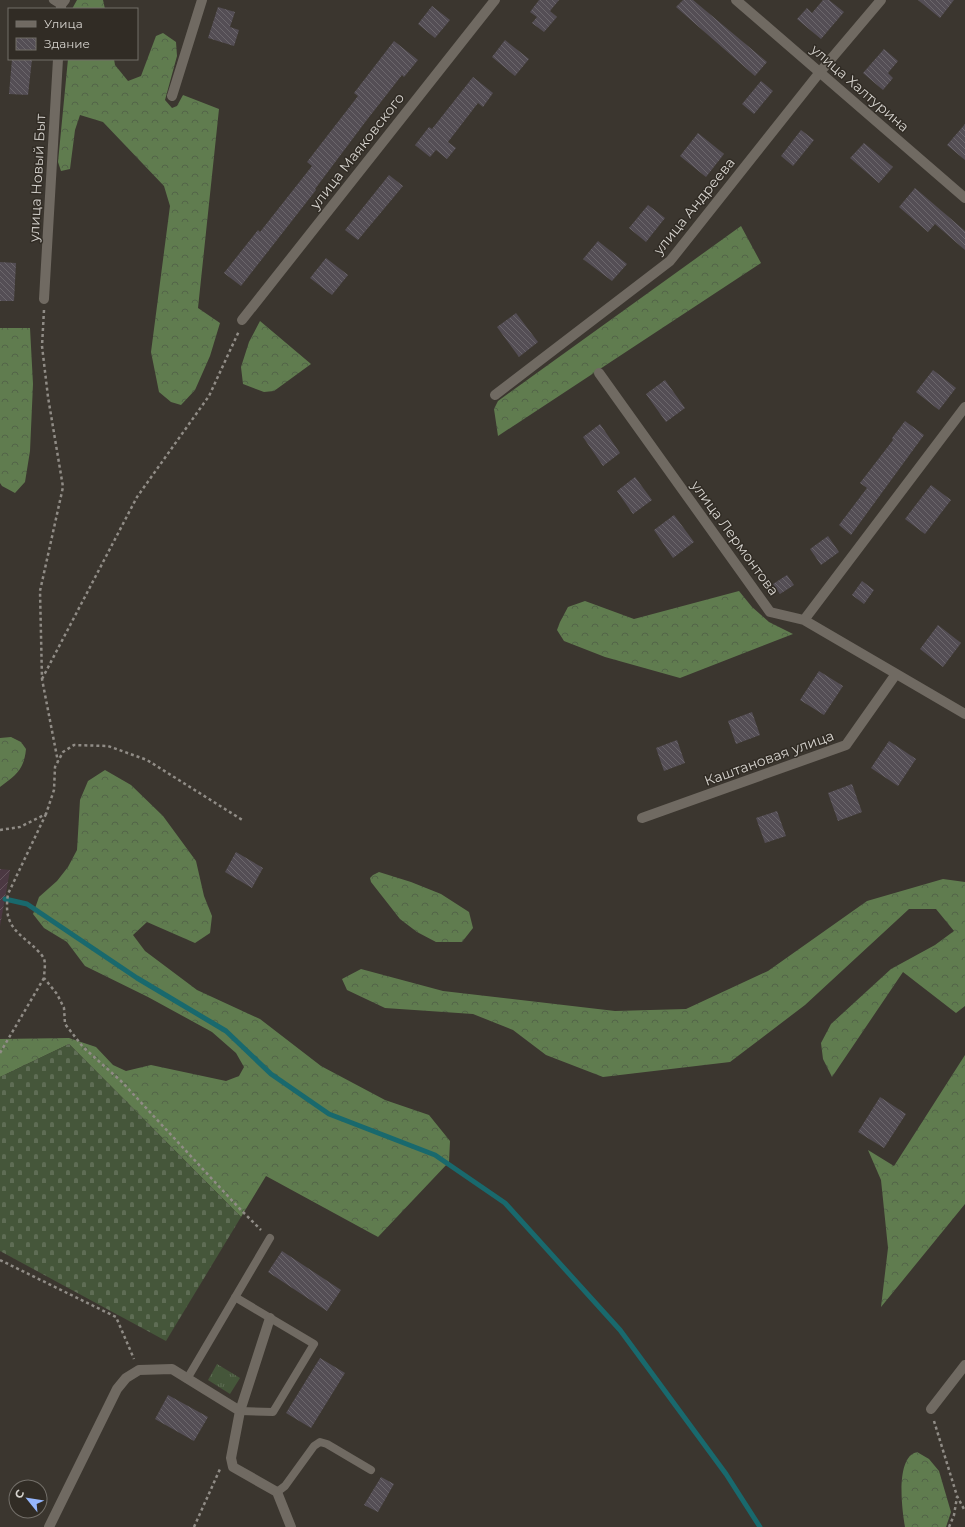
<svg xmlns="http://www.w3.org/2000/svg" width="965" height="1527" font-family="Montserrat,sans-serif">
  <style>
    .industrial { fill: url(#industrial-furrows) }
    .forest { fill: url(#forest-crowns) }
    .cemetery { fill: url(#cemetery-stones) }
    .park { fill: url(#park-tufts) }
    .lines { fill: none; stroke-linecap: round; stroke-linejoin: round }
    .stream { stroke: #19696d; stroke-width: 5 }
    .building { fill: url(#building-back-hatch) }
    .path { stroke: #908c86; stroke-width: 2.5; stroke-dasharray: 3 3; stroke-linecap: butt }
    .service { stroke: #706a62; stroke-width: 8 }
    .minor { stroke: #706a62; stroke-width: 10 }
    .labels { text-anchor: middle; stroke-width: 3; stroke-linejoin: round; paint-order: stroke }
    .street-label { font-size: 14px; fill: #d6d3ce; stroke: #312c25 }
  </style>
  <defs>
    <pattern id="industrial-furrows" width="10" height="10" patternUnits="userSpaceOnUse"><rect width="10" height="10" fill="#4b3842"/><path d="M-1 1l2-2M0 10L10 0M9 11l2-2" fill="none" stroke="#64545c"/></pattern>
    <pattern id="forest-crowns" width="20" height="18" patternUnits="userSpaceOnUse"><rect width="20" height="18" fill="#607c4f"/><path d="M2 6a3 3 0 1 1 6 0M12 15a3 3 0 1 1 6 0" fill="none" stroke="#536448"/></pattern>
    <pattern id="cemetery-stones" width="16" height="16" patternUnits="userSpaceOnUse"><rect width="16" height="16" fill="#45563a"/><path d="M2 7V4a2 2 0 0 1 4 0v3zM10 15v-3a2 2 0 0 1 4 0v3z" fill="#5f6d55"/></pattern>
    <pattern id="park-tufts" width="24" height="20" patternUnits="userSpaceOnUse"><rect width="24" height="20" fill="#45563a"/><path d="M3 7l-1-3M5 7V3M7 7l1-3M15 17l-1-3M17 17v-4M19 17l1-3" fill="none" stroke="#5f6d55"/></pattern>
    <pattern id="building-back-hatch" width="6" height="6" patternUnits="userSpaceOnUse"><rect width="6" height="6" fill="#544e55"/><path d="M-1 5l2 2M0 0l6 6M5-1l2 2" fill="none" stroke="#6c676c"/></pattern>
  </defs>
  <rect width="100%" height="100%" fill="#3b362f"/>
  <!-- industrial -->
  <path class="industrial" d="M 0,869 L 10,870 L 0,926 Z"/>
  <!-- forest -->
  <path class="forest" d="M 77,0 L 103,0 L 105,9 L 72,9 Z
    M 163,33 L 176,42 L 177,56 L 165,100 L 172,108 L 177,106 L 183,95 L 219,109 L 198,308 L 220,323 L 210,356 L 195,390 L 181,405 L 171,402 L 159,392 L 151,352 L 170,206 L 164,186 L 103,122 L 80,115 L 75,130 L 70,169 L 61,171 L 58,162 L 68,59 L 114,59 L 115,65 L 128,81 L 141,76 L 156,36 Z
    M 741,226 L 761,263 L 498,436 L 494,409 L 498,401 Z
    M 260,321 L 311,364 L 274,391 L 264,392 L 243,384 L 241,367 L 249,342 Z
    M 0,328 L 30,328 L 33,384 L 30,451 L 25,482 L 15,493 L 2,486 L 0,483 Z
    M 739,591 L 752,607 L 769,622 L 793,634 L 680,678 L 605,657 L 564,641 L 557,630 L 560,622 L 568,607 L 585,601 L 634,619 Z
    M 11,737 L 21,742 L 26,749 C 24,770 16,775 0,787 L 0,738 Z
    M 105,770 L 131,785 L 163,816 L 196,861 L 204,896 L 212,916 L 210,933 L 195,943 L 147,922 L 133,935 L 145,951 L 197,990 L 260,1019 L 321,1066 L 385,1100 L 429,1115 L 450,1141 L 449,1162 L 378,1237 L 266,1176 L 241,1217 L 69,1044 L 0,1077 L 0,1039 L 69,1038 L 96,1047 L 113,1065 L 126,1071 L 151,1065 L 226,1081 L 239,1076 L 244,1067 L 236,1053 L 212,1032 L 148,997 L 85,966 L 67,942 L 44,928 L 33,914 L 39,897 L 57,881 L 68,867 L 77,850 L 80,800 L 88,781 Z
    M 379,872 L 411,882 L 441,894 L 469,912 L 473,928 L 462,942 L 436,942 L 417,932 L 400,919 L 371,882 L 370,878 L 373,875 Z
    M 943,879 L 965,882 L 965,1006 L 956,1013 L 903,972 L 832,1077 L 823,1059 L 821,1043 L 831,1024 L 891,969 L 935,945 L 954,931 L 936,909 L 909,909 L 805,1005 L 730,1062 L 603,1077 L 546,1055 L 513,1030 L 473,1014 L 385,1008 L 347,990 L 342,979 L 361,969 L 443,991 L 615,1011 L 686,1009 L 768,971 L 867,901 Z
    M 965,1055 L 965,1204 L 881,1307 L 888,1248 L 881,1180 L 868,1150 L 894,1166 Z
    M 917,1452 L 929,1459 L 939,1471 L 951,1512 L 946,1527 L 905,1527 C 902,1510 895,1457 917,1452 Z"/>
  <!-- cemetery -->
  <path class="cemetery" d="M 69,1044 L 241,1217 L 166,1341 L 0,1251 L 0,1077 Z"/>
  <!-- park -->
  <path class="park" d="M 217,1364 L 240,1378 L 230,1394 L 208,1380 Z"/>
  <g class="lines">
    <!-- stream -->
    <path class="stream" d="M 5,899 L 27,904 L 137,978 L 226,1031 L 271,1074 L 329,1114 L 435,1155 L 505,1203 L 620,1330 L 726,1474 L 760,1527"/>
  </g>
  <!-- building -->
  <path class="building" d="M 539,0 L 559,0 L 550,11 L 557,17 L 544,32 L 532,23 L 537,17 L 530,12 Z
    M 683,0 L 693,0 L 767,62 L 755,76 L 676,7 Z
    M 823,0 L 829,0 L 844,12 L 821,39 L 797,19 L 807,8 L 812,13 Z
    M 918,0 L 954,0 L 940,18 Z
    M 432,6 L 450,20 L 435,38 L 418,24 Z
    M 218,7 L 235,12 L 230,27 L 239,30 L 234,46 L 208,38 Z
    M 505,40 L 529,59 L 515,76 L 492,57 Z
    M 394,41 L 418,60 L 404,77 L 402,75 L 366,121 L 315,189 L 316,190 L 241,286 L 224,273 L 258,230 L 260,232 L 312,166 L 307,162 L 358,96 L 354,93 Z
    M 884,49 L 898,61 L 888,73 L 893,78 L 883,90 L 863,73 Z
    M 12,59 L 32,59 L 28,95 L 9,94 Z
    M 473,77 L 493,93 L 483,107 L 478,103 L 448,142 L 456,148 L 447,159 L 436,150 L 430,157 L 415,145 L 429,127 L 432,129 Z
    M 761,81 L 773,91 L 754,114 L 742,104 Z
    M 965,124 L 965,160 L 947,145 Z
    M 801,130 L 814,140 L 793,166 L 781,156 Z
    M 698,133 L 724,154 L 706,177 L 680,156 Z
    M 864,143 L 893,167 L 879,183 L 850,158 Z
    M 389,175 L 403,186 L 358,240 L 345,230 Z
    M 915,188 L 965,231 L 965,250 L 935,224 L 928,232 L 899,207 Z
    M 648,205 L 665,218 L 646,242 L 629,228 Z
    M 598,241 L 627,264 L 612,281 L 583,259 Z
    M 326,258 L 348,275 L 332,295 L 310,278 Z
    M 0,262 L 16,263 L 14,301 L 0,301 Z
    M 516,313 L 538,342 L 519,357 L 497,327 Z
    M 933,370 L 956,388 L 939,410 L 916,392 Z
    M 665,380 L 685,408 L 666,422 L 646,394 Z
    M 905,421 L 924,435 L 851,535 L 839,525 L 867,488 L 860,483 L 893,440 L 892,438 Z
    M 600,424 L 620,453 L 603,466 L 583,437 Z
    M 635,477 L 652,500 L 633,514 L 617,491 Z
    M 931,485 L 951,500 L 925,534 L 905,519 Z
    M 674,515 L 694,542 L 673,558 L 654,530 Z
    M 828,536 L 839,552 L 821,565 L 810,549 Z
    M 787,575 L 794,585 L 780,594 L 773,584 Z
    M 862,581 L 874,590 L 864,604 L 852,595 Z
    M 938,625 L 961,643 L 943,667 L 920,649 Z
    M 819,671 L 843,686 L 824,715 L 800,700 Z
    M 752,712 L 760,735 L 736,744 L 728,721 Z
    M 677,740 L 685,763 L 664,771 L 656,748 Z
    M 889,741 L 916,759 L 898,786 L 871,768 Z
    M 852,784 L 862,812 L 838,821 L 828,793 Z
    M 777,811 L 786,836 L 765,843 L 756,818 Z
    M 236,852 L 263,868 L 252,888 L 225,872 Z
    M 880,1097 L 906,1114 L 884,1148 L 858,1132 Z
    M 282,1251 L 341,1290 L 327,1311 L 268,1272 Z
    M 320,1358 L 345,1373 L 311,1428 L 286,1413 Z
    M 168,1395 L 208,1417 L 194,1441 L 155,1419 Z
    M 381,1477 L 394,1484 L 378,1512 L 364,1505 Z"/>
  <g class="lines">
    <!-- path -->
    <path class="path" d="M 44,310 L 42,346 L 48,397 L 63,487 L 40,591 L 42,679 L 58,762
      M 42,679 L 137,497 L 209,396 L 239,331
      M 46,814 L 8,894 C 4,921 12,929 32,945 C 36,949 42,954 44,959 C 46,964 44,973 44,978 L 57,994 L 64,1008 L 65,1024 L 83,1047 L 122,1082 L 239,1208 L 261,1230
      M 0,830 L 20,827 L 46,814 L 54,790 L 55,767 L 63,752 L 74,745 L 108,746 L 147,760 L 244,821
      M 0,1053 L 44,978
      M 0,1260 L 116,1317 L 134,1359
      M 934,1421 L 957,1496 L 965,1511
      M 194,1527 L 220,1469
      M 949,1527 L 954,1515 L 957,1497"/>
    <!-- service -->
    <path class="service" d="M 53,0 L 61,5
      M 235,1297 L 314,1344 L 273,1412 L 240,1411
      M 187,1379 L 270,1238
      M 277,1492 L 285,1486 L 314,1446 L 320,1442 L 327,1444 L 371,1470"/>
    <!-- minor -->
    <path class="minor" d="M 736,0 L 965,198
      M 61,9 L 61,5 L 65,0
      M 172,96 L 202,0
      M 44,299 L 58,59
      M 242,320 L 495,0
      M 599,373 L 770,612 L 804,620 L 965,407
      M 495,395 L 670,261 L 820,72 L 881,0
      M 804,620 L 965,714
      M 642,818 L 846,745 L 896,674
      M 270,1318 L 240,1411 L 231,1458 L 233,1467 L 277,1492 L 291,1527
      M 931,1409 L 965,1365
      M 49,1527 L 117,1389 L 126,1378 L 139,1370 L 172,1369 L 240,1411"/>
  </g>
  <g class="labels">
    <!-- street labels -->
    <g class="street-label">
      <text transform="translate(860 88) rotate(41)" y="5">улица Халтурина</text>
      <text transform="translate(357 151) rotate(-52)" y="5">улица Маяковского</text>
      <text transform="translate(37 178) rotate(-87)" y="5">улица Новый Быт</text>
      <text transform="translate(694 206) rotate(-51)" y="5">улица Андреева</text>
      <text transform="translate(735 538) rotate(54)" y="5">улица Лермонтова</text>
      <text transform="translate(769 758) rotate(-20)" y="5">Каштановая улица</text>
    </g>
  </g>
  <!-- legend -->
  <rect x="8" y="8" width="130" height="52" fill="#312c25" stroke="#736f69"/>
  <rect x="16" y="21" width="20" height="6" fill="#706a62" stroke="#736f69"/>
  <text x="44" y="28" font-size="12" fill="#d6d3ce">Улица</text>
  <rect x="16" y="38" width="20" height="12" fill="url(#building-back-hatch)" stroke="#736f69"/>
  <text x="44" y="48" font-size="12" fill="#d6d3ce">Здание</text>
  <!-- north arrow -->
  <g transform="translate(28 1499) rotate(300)"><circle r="19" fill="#312c25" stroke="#736f69"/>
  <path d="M0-3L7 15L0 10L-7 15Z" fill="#95b6fd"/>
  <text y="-6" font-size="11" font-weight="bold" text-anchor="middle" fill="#d6d3ce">С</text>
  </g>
</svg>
